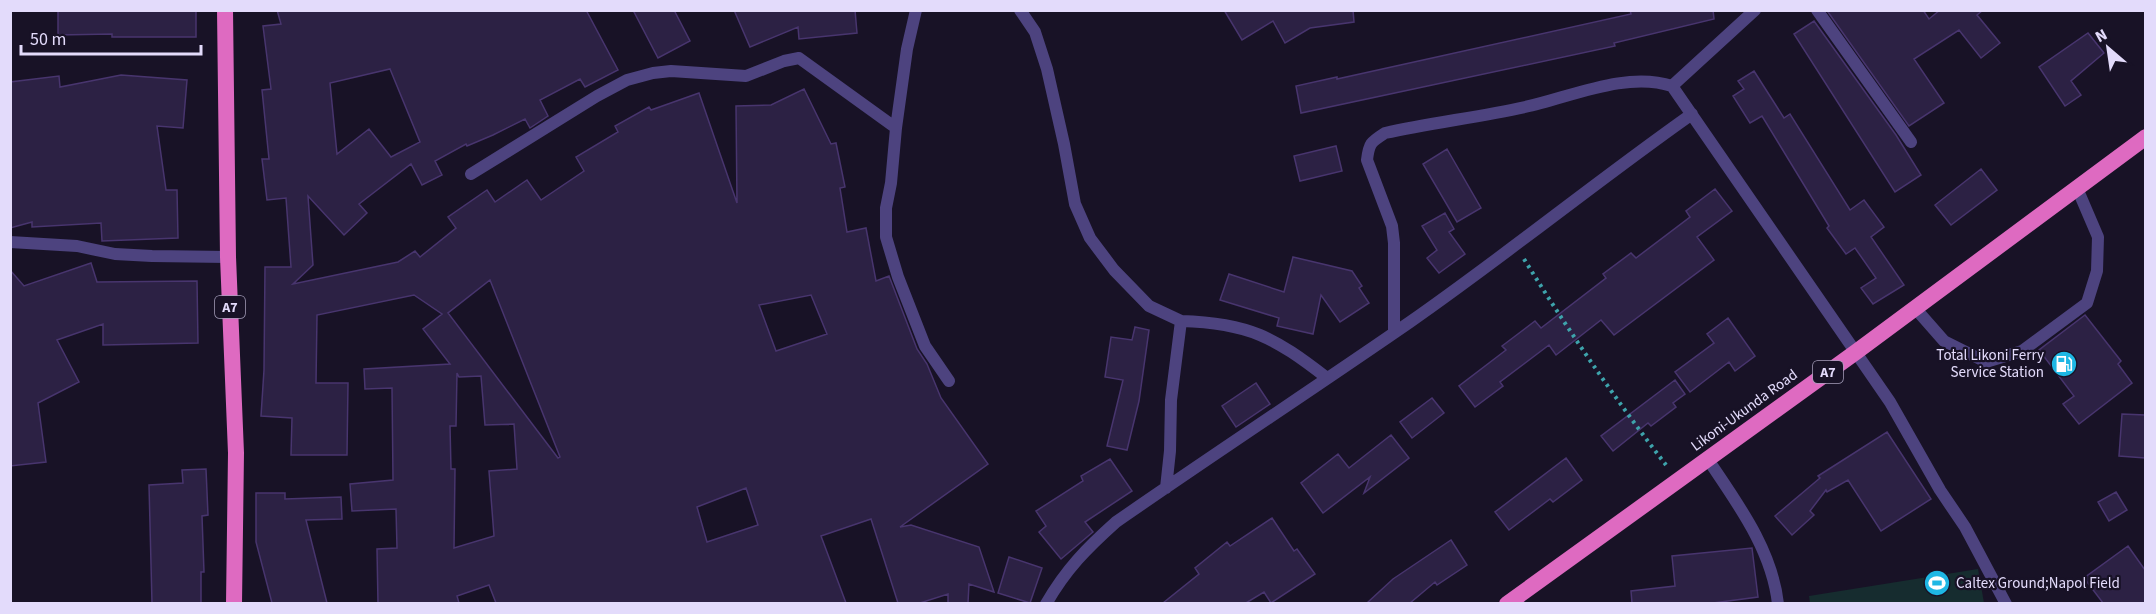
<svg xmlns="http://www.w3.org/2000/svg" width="2156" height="614" font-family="'Source Sans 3',sans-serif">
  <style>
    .green { fill: #162c2f }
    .building { fill: #2c2144; stroke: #48356e; stroke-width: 1.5; fill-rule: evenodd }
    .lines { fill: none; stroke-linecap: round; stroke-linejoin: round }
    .path { stroke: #3ea4ac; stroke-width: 4; stroke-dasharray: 3 4.5; stroke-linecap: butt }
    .service { stroke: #4d437f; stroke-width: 12 }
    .minor { stroke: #4d437f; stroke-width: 12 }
    .trunk { stroke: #de6ac1; stroke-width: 16 }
    .labels { text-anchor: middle; stroke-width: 4.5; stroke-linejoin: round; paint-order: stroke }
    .shield { fill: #181226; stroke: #a69fbb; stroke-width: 1.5 }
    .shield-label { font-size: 14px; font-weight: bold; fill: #e3dbfb }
    .poi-label { font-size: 15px; fill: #e3dbfb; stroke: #181226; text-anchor: end }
    .street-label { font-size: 15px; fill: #e3dbfb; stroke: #181226 }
  </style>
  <rect width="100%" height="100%" fill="#181226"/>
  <!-- green -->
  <path class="green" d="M 1978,569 L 1984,603 L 1810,603 L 1809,596 Z"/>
  <!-- building -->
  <path class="building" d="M 58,10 L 196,10 L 196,37 L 112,37 L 112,34 L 58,35 Z
    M 277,10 L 586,10 L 618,70 L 585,87 L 580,79 L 540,100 L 548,116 L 530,128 L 525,119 L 493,135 L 467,146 L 466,144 L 435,161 L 442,175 L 422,185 L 411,164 L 359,204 L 367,213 L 344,235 L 308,196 L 313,265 L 293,284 L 398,262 L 415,251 L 420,257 L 456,228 L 448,217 L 487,190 L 495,202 L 527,180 L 541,200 L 584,171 L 576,157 L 618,132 L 615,126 L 649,107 L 651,110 L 699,93 L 737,203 L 736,106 L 771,105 L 804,89 L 831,144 L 836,143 L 845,187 L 840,188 L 847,232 L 866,228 L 876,281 L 889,276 L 917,349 L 927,364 L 941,398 L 988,464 L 900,527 L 911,525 L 979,547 L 994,592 L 969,584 L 968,603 L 948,603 L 948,594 L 920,603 L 898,603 L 871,519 L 821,536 L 846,603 L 496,603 L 489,585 L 457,596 L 459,603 L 378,603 L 377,549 L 397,548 L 396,509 L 352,511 L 350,484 L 393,480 L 392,388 L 365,389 L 364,369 L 450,364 L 423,329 L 442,314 L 414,295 L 317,315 L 316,383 L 348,383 L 347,455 L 291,455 L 292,418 L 261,416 L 264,370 L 265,267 L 291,267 L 286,198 L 267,200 L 262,159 L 269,159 L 262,90 L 271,89 L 263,26 L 281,24 ZM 390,69 L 420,142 L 391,157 L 369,129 L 337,154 L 330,83 ZM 490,280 L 560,457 L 558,458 L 448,313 ZM 811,295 L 827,334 L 776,351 L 759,305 ZM 457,373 L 459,377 L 481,376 L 485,425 L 514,424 L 517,469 L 489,471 L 494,536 L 454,548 L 455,469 L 451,469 L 450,426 L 456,426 ZM 746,488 L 758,525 L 707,542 L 697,507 Z
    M 633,10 L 674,10 L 690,41 L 658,58 Z
    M 734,10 L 855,10 L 857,33 L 799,39 L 798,27 L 750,47 Z
    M 1224,10 L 1353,10 L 1354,22 L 1310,28 L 1285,43 L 1273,21 L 1242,40 Z
    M 1630,10 L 1713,10 L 1714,19 L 1614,43 L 1615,46 L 1301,113 L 1296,86 L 1337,77 L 1337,79 L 1631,14 Z
    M 1830,10 L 1923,10 L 1929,19 L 1940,10 L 1983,10 L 1977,15 L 2000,43 L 1981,58 L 1959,30 L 1914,59 L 1944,103 L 1909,126 L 1828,12 Z
    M 1814,21 L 1896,135 L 1921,175 L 1895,192 L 1794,34 Z
    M 2088,33 L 2104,53 L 2071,81 L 2081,95 L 2065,106 L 2039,67 Z
    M 1754,71 L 1784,118 L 1790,114 L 1850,210 L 1864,200 L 1884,227 L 1871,237 L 1904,285 L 1873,304 L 1861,288 L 1876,278 L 1855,248 L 1846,254 L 1827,228 L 1829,226 L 1762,116 L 1750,123 L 1733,96 L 1744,89 L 1738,81 Z
    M 121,75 L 187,80 L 183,128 L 157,126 L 166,190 L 177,190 L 178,238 L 102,241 L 101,223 L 32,227 L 32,222 L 10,228 L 10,82 L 59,76 L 60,87 Z
    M 1336,146 L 1342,171 L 1300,181 L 1294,156 Z
    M 1447,149 L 1481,208 L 1457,222 L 1423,164 Z
    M 1981,169 L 1997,190 L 1951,225 L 1935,205 Z
    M 1715,189 L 1732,211 L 1697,237 L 1714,260 L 1614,335 L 1601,320 L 1556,355 L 1549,345 L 1500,382 L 1503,386 L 1475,407 L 1459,386 L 1506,350 L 1502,346 L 1535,321 L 1541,328 L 1606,278 L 1603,274 L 1631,253 L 1636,258 L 1690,217 L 1686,211 Z
    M 1445,213 L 1454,229 L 1449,232 L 1465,254 L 1439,273 L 1427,258 L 1437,250 L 1422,226 Z
    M 1293,257 L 1352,271 L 1362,286 L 1359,288 L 1369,303 L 1340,322 L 1321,295 L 1313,334 L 1277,326 L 1279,318 L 1220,300 L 1229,274 L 1284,292 Z
    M 91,263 L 97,282 L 197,281 L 198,343 L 103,345 L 103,324 L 57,340 L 79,382 L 38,403 L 46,462 L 10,466 L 10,270 L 24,286 Z
    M 2085,315 L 2121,361 L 2118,364 L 2132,383 L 2079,424 L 2063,404 L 2074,396 L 2039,350 Z
    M 1728,318 L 1755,356 L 1735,371 L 1729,362 L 1690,392 L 1675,372 L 1714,343 L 1707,334 Z
    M 1135,327 L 1149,330 L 1139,401 L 1127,450 L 1107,446 L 1123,380 L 1105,377 L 1111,337 L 1132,340 Z
    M 1675,380 L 1685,394 L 1673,403 L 1676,407 L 1651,426 L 1648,423 L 1613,451 L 1601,436 Z
    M 1256,383 L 1270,404 L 1236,427 L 1222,406 Z
    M 1432,398 L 1444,413 L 1412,438 L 1400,422 Z
    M 2122,414 L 2145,415 L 2145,458 L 2119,456 Z
    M 1887,432 L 1931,499 L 1881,531 L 1848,480 L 1827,492 L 1826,490 L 1810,511 L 1814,515 L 1792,535 L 1775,516 L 1820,478 L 1818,476 Z
    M 1391,435 L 1409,458 L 1364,493 L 1370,477 L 1323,513 L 1301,483 L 1338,454 L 1349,468 Z
    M 1566,458 L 1582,480 L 1553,502 L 1550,499 L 1509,530 L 1495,512 Z
    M 1110,459 L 1132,491 L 1085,522 L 1093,532 L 1061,559 L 1039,532 L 1046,526 L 1036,511 L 1083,481 L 1081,476 Z
    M 206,469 L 208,515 L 202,516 L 204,572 L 201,572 L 201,603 L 152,603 L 149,485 L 183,483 L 182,470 Z
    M 2116,492 L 2127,510 L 2109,521 L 2098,502 Z
    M 256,493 L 285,493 L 285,499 L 341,497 L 342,519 L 306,520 L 327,603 L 272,603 L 256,542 Z
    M 1272,518 L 1294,551 L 1297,549 L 1315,574 L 1271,603 L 1264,592 L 1246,603 L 1163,603 L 1199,574 L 1195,568 L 1227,542 L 1230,546 Z
    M 1451,540 L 1467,565 L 1437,585 L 1435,582 L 1410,603 L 1367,603 L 1393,579 Z
    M 2128,546 L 2145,570 L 2145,603 L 2103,603 L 2084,578 Z
    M 1752,548 L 1758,597 L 1713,603 L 1632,603 L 1631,591 L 1675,586 L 1672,556 Z
    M 1009,557 L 1042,568 L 1030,603 L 998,593 Z"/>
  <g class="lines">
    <!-- path -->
    <path class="path" d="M 1524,259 C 1568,330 1615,399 1666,465"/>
    <!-- service -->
    <path class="service" d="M 1817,10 L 1911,142
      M 1915,308 L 1944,341 L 1986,362 L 2022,351 L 2087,303 L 2097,271 L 2098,237 L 2077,188"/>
    <!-- minor -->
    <path class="minor" d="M 916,10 L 907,49 L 896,128 L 891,183 L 886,208 L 886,237 L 898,277 L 925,346 L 949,381
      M 1020,10 L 1035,32 L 1047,69 L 1064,144 L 1075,204 L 1090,238 L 1114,270 L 1149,306 L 1181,321
      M 1672,86 L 1755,10
      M 471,174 L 597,96 L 627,80 L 653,73 L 671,71 L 746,76 L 784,61 L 799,58 L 896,128
      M 10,242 L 77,246 L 115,254 L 152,256 L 228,257
      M 1394,332 L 1394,243 L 1392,226 L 1367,160 C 1369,143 1371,142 1385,133 C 1431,123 1479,117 1525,107 C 1571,97 1626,71 1672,86 L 1890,402 L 1940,490 L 1965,527 L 2006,604
      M 1707,458 C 1737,503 1772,549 1778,604
      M 1166,488 L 1170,451 L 1171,400 L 1181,321 C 1249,323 1274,337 1327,378
      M 1046,604 C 1066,569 1087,548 1116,522 C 1214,454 1313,389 1410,322 C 1506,255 1597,181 1692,114"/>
    <!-- trunk -->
    <path class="trunk" d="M 225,10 L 228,257 L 236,453 L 234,604
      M 1507,604 L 1856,352 L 2146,137"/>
  </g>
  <!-- icons -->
  <defs>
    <g id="fuel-disc" transform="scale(1.35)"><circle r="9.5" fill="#1eb7e4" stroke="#181226"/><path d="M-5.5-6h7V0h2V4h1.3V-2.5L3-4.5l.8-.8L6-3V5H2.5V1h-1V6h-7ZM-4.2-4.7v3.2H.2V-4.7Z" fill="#fff"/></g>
    <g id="stadium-disc" transform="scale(1.35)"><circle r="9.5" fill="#1eb7e4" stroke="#181226"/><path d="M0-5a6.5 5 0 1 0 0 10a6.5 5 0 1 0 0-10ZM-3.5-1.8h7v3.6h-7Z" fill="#fff"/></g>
  </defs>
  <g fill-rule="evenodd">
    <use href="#fuel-disc" x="2064" y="364"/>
    <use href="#stadium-disc" x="1937" y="583"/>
  </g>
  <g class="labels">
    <!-- shield labels -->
    <g class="shield">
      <rect x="215" y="296" width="30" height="22" rx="4.5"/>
      <rect x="1813" y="361" width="30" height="22" rx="4.5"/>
    </g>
    <g class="shield-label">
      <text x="230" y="312">A7</text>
      <text x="1828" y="377">A7</text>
    </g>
    <!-- poi labels -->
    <g class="poi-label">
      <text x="2044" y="360">Total Likoni Ferry<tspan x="2044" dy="17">Service Station</tspan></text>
      <text x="1956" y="588" text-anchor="start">Caltex Ground;Napol Field</text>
    </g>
    <!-- street labels -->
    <g class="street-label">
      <text transform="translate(1744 410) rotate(-36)" y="5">Likoni-Ukunda Road</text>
    </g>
  </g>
  <!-- border -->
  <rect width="2156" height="614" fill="none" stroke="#e3dbfb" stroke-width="24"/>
  <!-- north arrow -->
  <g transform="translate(2108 48) rotate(331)" stroke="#181226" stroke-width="4.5" paint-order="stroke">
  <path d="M0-4.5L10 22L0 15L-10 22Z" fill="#e3dbfb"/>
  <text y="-9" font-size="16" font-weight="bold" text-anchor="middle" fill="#e3dbfb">N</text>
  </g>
  <!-- scale -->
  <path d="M21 45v9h180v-9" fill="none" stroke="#e3dbfb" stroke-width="3"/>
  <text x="30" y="45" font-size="18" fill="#e3dbfb" stroke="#181226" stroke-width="4.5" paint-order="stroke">50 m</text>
</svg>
